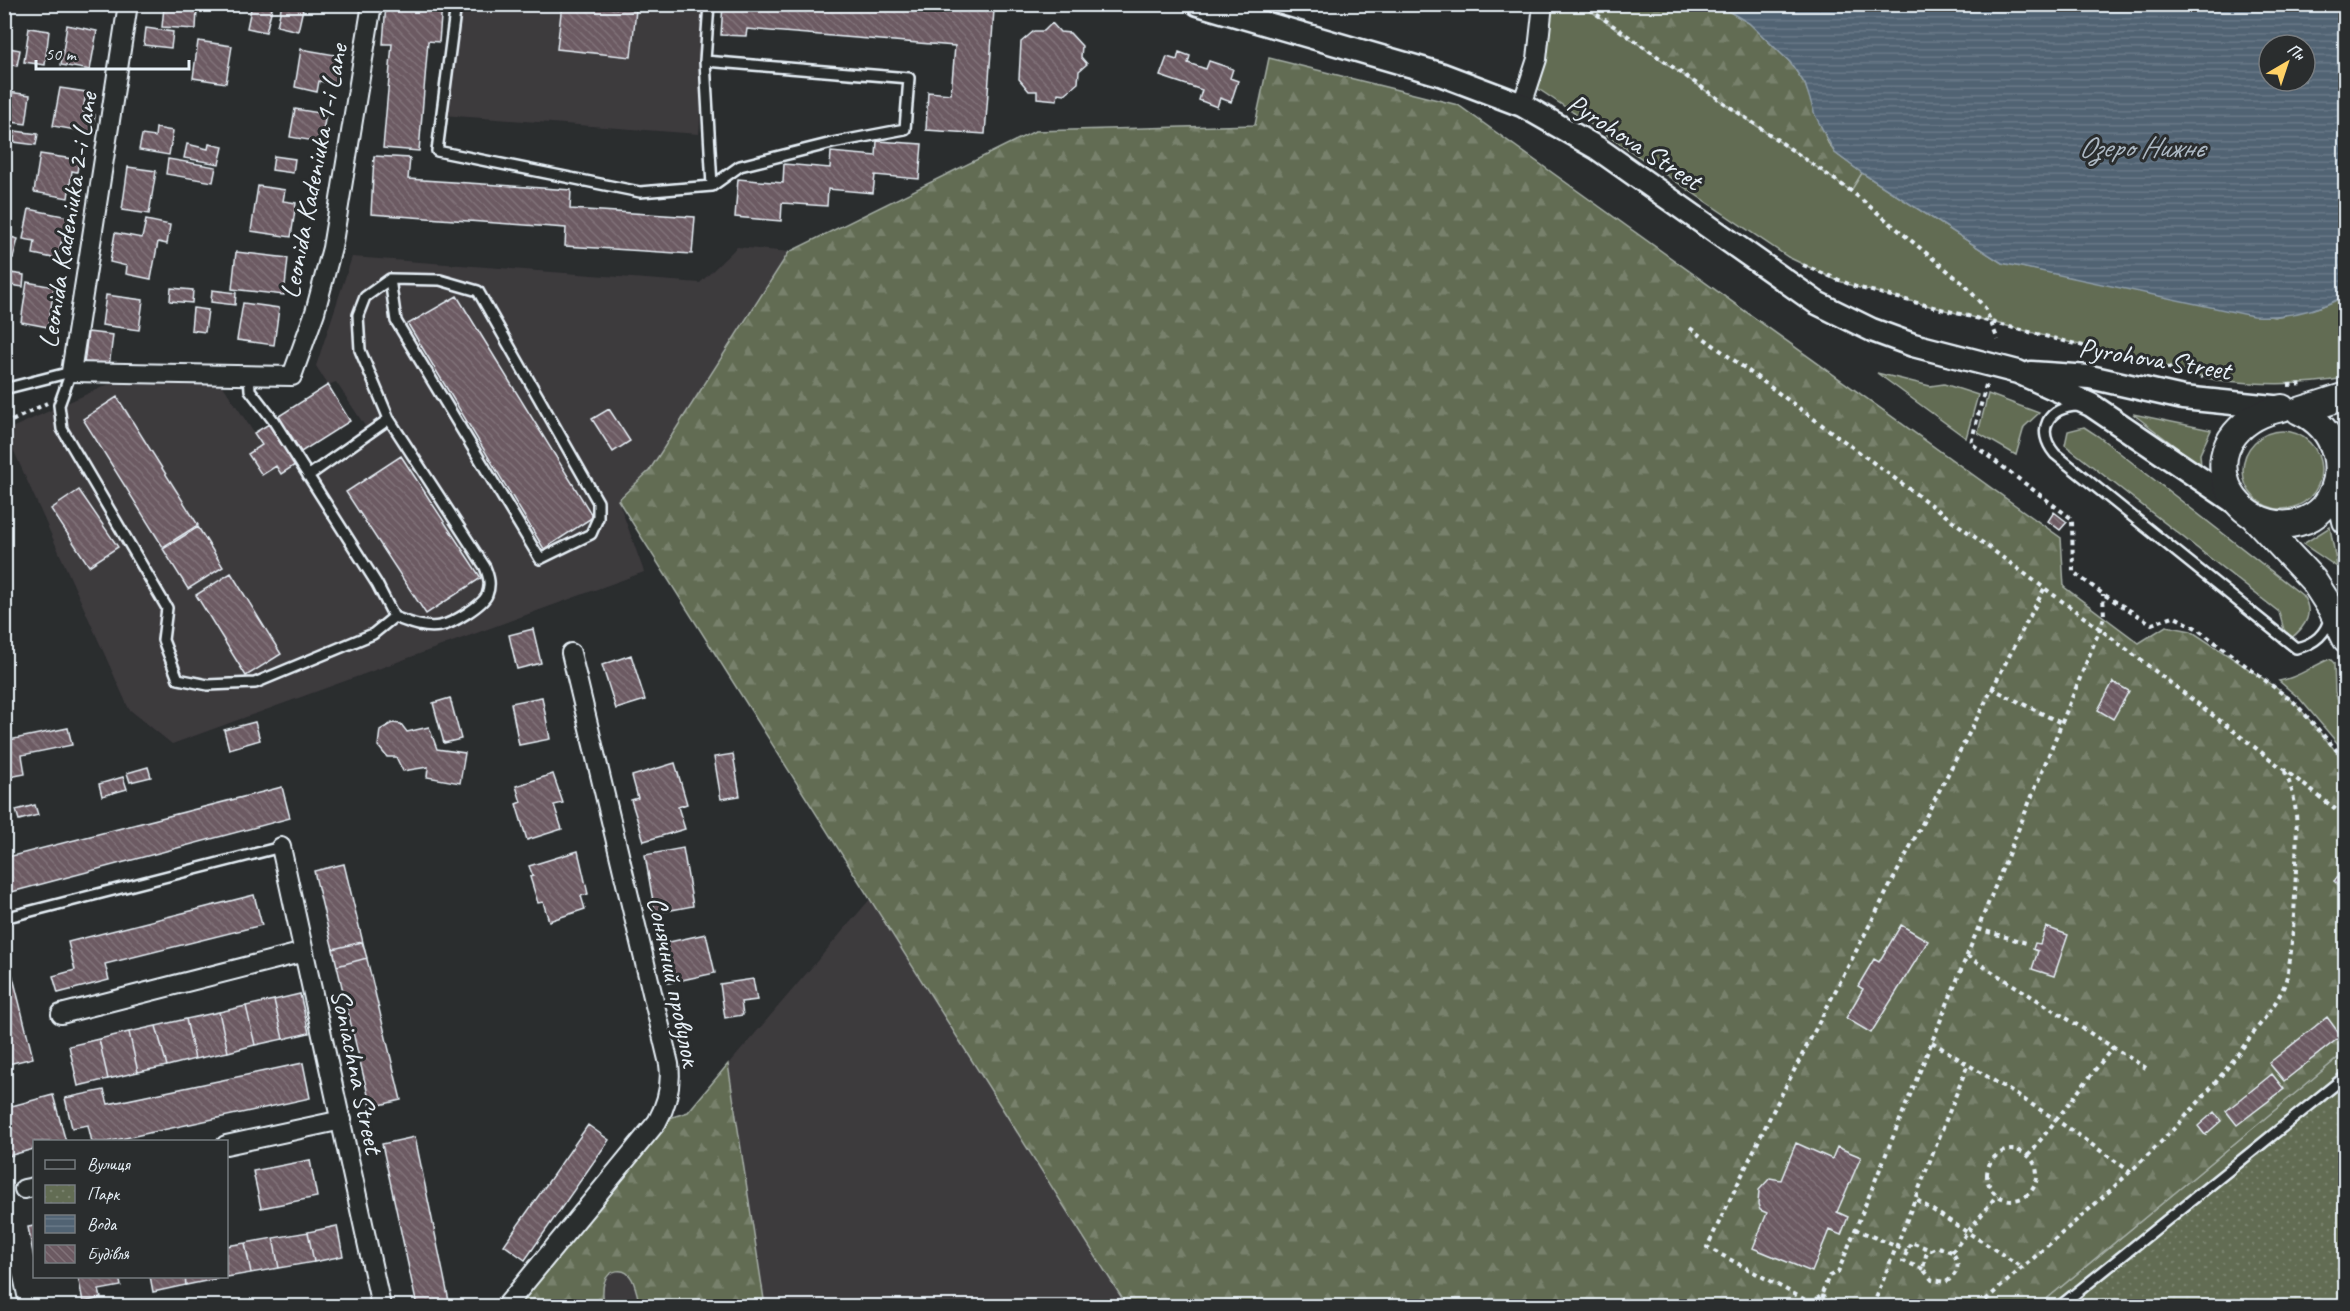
<svg xmlns="http://www.w3.org/2000/svg" width="2350" height="1311" font-family="Caveat,sans-serif">
  <style>
    .built { fill: #3e3a3e }
    .grass { fill: #626c53; stroke: #a5aea6; stroke-width: 1.5 }
    .forest { fill: url(#forest-firs); stroke: #a5aea6; stroke-width: 1.5 }
    .park { fill: url(#park-dots); stroke: #a5aea6; stroke-width: 1.5 }
    .water { fill: url(#water-rules); stroke: #8d9ca8; stroke-width: 1.5; fill-rule: evenodd }
    .building { fill: url(#building-back-hatch); stroke: #e8f1f8; stroke-width: 1.5 }
    .lines { fill: none; stroke-linecap: round; stroke-linejoin: round }
    .service-casing { stroke: #e8f1f8; stroke-width: 14 }
    .pedestrian-casing { stroke: #e8f1f8; stroke-width: 18 }
    .minor-casing { stroke: #e8f1f8; stroke-width: 22 }
    .tertiary-casing { stroke: #e8f1f8; stroke-width: 27 }
    .secondary-casing { stroke: #e8f1f8; stroke-width: 30 }
    .path { stroke: #e8f1f8; stroke-width: 4; stroke-dasharray: 4.5 4.5; stroke-linecap: butt }
    .service { stroke: #2a2d2e; stroke-width: 9 }
    .pedestrian { stroke: #2a2d2e; stroke-width: 14 }
    .minor { stroke: #2a2d2e; stroke-width: 18 }
    .tertiary { stroke: #2a2d2e; stroke-width: 22 }
    .secondary { stroke: #2a2d2e; stroke-width: 26 }
    .labels { text-anchor: middle; stroke-width: 6; stroke-linejoin: round; paint-order: stroke }
    .street-label { font-size: 28px; fill: #e8f1f8; stroke: #2a2d2e }
    .water-label { font-size: 30px; font-style: italic; fill: #acb8c3; stroke: #2a2d2e }
  </style>
  <defs>
    <pattern id="forest-firs" width="22" height="20" patternUnits="userSpaceOnUse" patternTransform="scale(1.5)"><rect width="22" height="20" fill="#626c53"/><path d="M5 1l3.5 6h-7zM16 11l3.5 6h-7z" fill="#78816c"/></pattern>
    <pattern id="park-dots" width="8" height="8" patternUnits="userSpaceOnUse" patternTransform="scale(1.5)"><rect width="8" height="8" fill="#626c53"/><path d="M2 2h.1M6 6h.1" fill="none" stroke="#78816c" stroke-width="1.8" stroke-linecap="round"/></pattern>
    <pattern id="water-rules" width="6" height="5" patternUnits="userSpaceOnUse" patternTransform="scale(1.5)"><rect width="6" height="5" fill="#516373"/><path d="M0 2.5h6" fill="none" stroke="#6a7a88"/></pattern>
    <pattern id="building-back-hatch" width="6" height="6" patternUnits="userSpaceOnUse" patternTransform="scale(1.5)"><rect width="6" height="6" fill="#6c5a62"/><path d="M-1 5l2 2M0 0l6 6M5-1l2 2" fill="none" stroke="#817279"/></pattern>
  </defs>
  <rect width="100%" height="100%" fill="#2a2d2e"/>
  <filter id="ink" filterUnits="userSpaceOnUse"><feTurbulence type="fractalNoise" baseFrequency=".0167" numOctaves="2"/><feDisplacementMap in="SourceGraphic" scale="12" xChannelSelector="R" yChannelSelector="G"/><feConvolveMatrix kernelMatrix="1 2 1 2 8 2 1 2 1" color-interpolation-filters="sRGB"/></filter>
  <g filter="url(#ink)">
    <!-- built -->
    <path class="built" d="M 456,5 L 709,5 L 699,134 L 442,115 Z
      M 737,247 L 789,252 L 649,471 L 618,500 L 644,572 L 172,744 L 129,709 L 5,431 L 118,380 L 218,383 L 225,389 L 254,433 L 273,420 L 300,475 L 365,426 L 336,382 L 328,385 L 316,366 L 352,257 L 700,283 Z
      M 871,898 L 1127,1306 L 506,1306 L 657,1122 L 688,1112 Z"/>
    <!-- grass -->
    <path class="grass" d="M 1543,5 L 1582,5 L 1850,190 L 1862,173 L 2002,263 L 2274,317 L 2320,307 L 2345,296 L 2345,378 C 2301,386 2260,385 2216,380 L 1856,287 L 1836,280 L 1788,257 L 1531,84 Z
      M 1877,373 L 1930,386 L 1944,384 L 1978,395 L 1966,438 Z
      M 1988,394 L 2039,413 L 2024,427 L 2016,455 L 1978,433 Z
      M 2133,414 L 2211,430 L 2200,454 L 2201,466 Z
      M 2084,427 L 2098,436 L 2302,595 C 2315,612 2306,627 2290,639 L 2284,630 L 2279,612 L 2065,445 L 2068,431 Z
      M2243 470a39 39 0 1 1 78 0a39 39 0 1 1-78 0Z
      M 2330,527 L 2337,567 L 2303,544 Z
      M 2330,659 L 2334,663 L 2335,692 L 2345,721 L 2345,752 L 2300,699 L 2279,681 C 2298,678 2312,666 2330,659 Z
      M 2345,1052 L 2345,1076 L 2060,1306 L 2038,1306 Z"/>
    <!-- forest -->
    <path class="forest" d="M 1582,5 L 1718,5 L 1749,23 L 1790,62 L 1805,84 L 1828,143 L 1835,153 L 1862,173 L 1851,191 Z
      M 1269,58 L 1458,105 L 2061,538 L 2064,587 L 2139,643 L 2166,626 L 2191,631 L 2270,683 L 2295,703 L 2345,762 L 2345,1052 L 2038,1306 L 1127,1306 L 618,500 L 649,471 L 789,252 L 1035,131 L 1255,125 Z
      M 728,1064 L 765,1306 L 640,1306 C 638,1298 636,1287 632,1279 C 625,1266 608,1269 604,1283 C 602,1290 603,1299 604,1306 L 506,1306 L 657,1122 L 688,1112 Z"/>
    <!-- park -->
    <path class="park" d="M 2345,1076 L 2345,1306 L 2060,1306 Z"/>
    <!-- water -->
    <path class="water" d="M 1718,5 L 2345,5 L 2345,296 C 2317,311 2285,318 2253,316 L 2002,263 L 1862,173 L 1835,153 L 1815,115 L 1805,84 L 1790,62 L 1749,23 ZM 2269,45 L 2305,45 L 2305,81 L 2269,81 Z"/>
    <!-- building -->
    <path class="building" d="M 252,4 L 273,4 L 266,32 L 247,28 Z
      M 282,4 L 304,4 L 298,31 L 277,26 Z
      M 386,4 L 442,4 L 439,42 L 428,41 L 419,151 L 383,148 L 392,44 L 383,44 Z
      M 562,4 L 636,10 L 631,57 L 557,49 Z
      M 723,4 L 906,4 L 994,10 L 985,134 L 926,130 L 928,92 L 951,94 L 955,46 L 747,29 L 746,36 L 721,35 Z
      M 164,7 L 197,9 L 196,29 L 162,27 Z
      M 1052,23 L 1060,32 L 1070,33 L 1082,46 L 1081,57 L 1087,64 L 1079,71 L 1078,83 L 1065,94 L 1058,93 L 1057,100 L 1037,98 L 1037,91 L 1029,91 L 1019,79 L 1021,42 L 1034,31 L 1044,31 Z
      M 67,25 L 97,31 L 90,70 L 61,65 Z
      M 29,28 L 49,31 L 45,65 L 24,62 Z
      M 146,28 L 173,32 L 171,48 L 144,45 Z
      M 198,41 L 232,46 L 226,83 L 193,78 Z
      M 4,47 L 20,50 L 17,66 L 4,63 Z
      M 301,49 L 341,56 L 336,84 L 319,81 L 317,92 L 295,87 Z
      M 1179,52 L 1190,56 L 1188,63 L 1206,69 L 1209,61 L 1233,69 L 1230,78 L 1238,81 L 1231,102 L 1220,98 L 1217,107 L 1199,100 L 1202,90 L 1160,76 L 1167,57 L 1177,60 Z
      M 60,88 L 86,92 L 83,112 L 95,115 L 92,133 L 53,126 Z
      M 8,92 L 30,95 L 26,124 L 4,121 Z
      M 295,109 L 326,114 L 321,142 L 290,137 Z
      M 156,128 L 173,131 L 169,155 L 139,150 L 142,135 L 155,137 Z
      M 15,131 L 38,134 L 36,145 L 14,142 Z
      M 877,141 L 922,144 L 919,179 L 875,175 L 873,193 L 828,189 L 827,206 L 782,203 L 781,221 L 735,217 L 738,179 L 783,183 L 784,164 L 830,168 L 831,152 L 876,156 Z
      M 187,144 L 208,149 L 209,144 L 223,147 L 219,164 L 184,158 Z
      M 40,154 L 79,160 L 77,172 L 72,171 L 68,198 L 34,192 Z
      M 274,156 L 295,159 L 293,173 L 272,170 Z
      M 374,156 L 410,158 L 408,179 L 571,190 L 570,209 L 695,217 L 692,254 L 565,246 L 566,228 L 371,214 Z
      M 168,159 L 216,167 L 213,182 L 166,174 Z
      M 128,167 L 156,171 L 149,214 L 122,210 Z
      M 258,186 L 285,190 L 283,201 L 296,203 L 291,237 L 251,231 Z
      M 29,209 L 73,218 L 68,243 L 61,242 L 58,259 L 33,254 L 35,241 L 23,239 Z
      M 146,220 L 170,225 L 167,244 L 158,242 L 151,279 L 126,274 L 127,266 L 110,262 L 115,233 L 142,238 Z
      M 4,235 L 18,239 L 13,258 L 4,255 Z
      M 236,252 L 288,258 L 284,295 L 232,289 Z
      M 4,272 L 24,275 L 23,287 L 4,284 Z
      M 27,282 L 54,287 L 48,327 L 21,322 Z
      M 171,288 L 193,290 L 192,303 L 170,301 Z
      M 212,290 L 236,293 L 235,305 L 211,302 Z
      M 106,295 L 143,300 L 139,330 L 102,325 Z
      M 457,296 L 593,517 L 544,549 L 408,324 Z
      M 243,303 L 279,308 L 274,345 L 237,340 Z
      M 193,308 L 208,310 L 205,332 L 191,330 Z
      M 88,332 L 113,335 L 109,367 L 84,364 Z
      M 328,385 L 350,421 L 301,452 L 279,416 Z
      M 117,397 L 198,525 L 163,547 L 83,419 Z
      M 609,409 L 630,441 L 613,452 L 592,419 Z
      M 269,424 L 295,465 L 281,474 L 276,466 L 262,475 L 248,454 L 262,445 L 254,433 Z
      M 401,456 L 481,578 L 426,614 L 346,492 Z
      M 79,490 L 118,547 L 89,566 L 51,509 Z
      M 2054,512 L 2067,522 L 2060,530 L 2048,521 Z
      M 198,527 L 223,567 L 188,589 L 163,549 Z
      M 231,573 L 281,654 L 246,676 L 196,595 Z
      M 533,629 L 541,663 L 517,669 L 509,635 Z
      M 631,655 L 645,700 L 616,709 L 602,665 Z
      M 2113,682 L 2129,691 L 2113,719 L 2098,710 Z
      M 542,697 L 550,739 L 519,745 L 511,703 Z
      M 450,698 L 461,739 L 444,743 L 433,703 Z
      M 255,722 L 260,740 L 229,749 L 224,730 Z
      M 392,723 L 401,724 L 407,732 L 429,727 L 437,749 L 465,753 L 460,783 L 427,777 L 428,767 L 403,771 L 396,757 L 387,757 L 378,746 L 380,730 Z
      M 68,728 L 72,745 L 22,755 L 25,774 L 4,778 L 4,741 Z
      M 733,754 L 740,796 L 721,799 L 714,757 Z
      M 675,763 L 687,804 L 678,807 L 685,829 L 644,841 L 631,800 L 638,798 L 632,776 Z
      M 148,767 L 151,777 L 130,782 L 127,773 Z
      M 553,774 L 563,803 L 554,805 L 562,829 L 527,840 L 516,804 L 521,802 L 516,786 Z
      M 123,777 L 127,789 L 102,796 L 99,784 Z
      M 282,787 L 290,818 L 4,894 L 4,858 Z
      M 35,805 L 38,815 L 19,820 L 16,810 Z
      M 683,848 L 693,906 L 655,913 L 645,855 Z
      M 578,851 L 588,894 L 581,896 L 585,909 L 549,921 L 543,902 L 538,903 L 530,877 L 533,876 L 529,866 Z
      M 344,864 L 401,1100 L 371,1107 L 314,871 Z
      M 2346,870 L 2346,892 L 2334,881 Z
      M 254,895 L 262,925 L 105,964 L 109,980 L 58,993 L 53,976 L 75,970 L 68,942 Z
      M 1901,925 L 1928,941 L 1871,1033 L 1846,1018 L 1863,989 L 1858,986 L 1874,959 L 1879,962 Z
      M 2046,927 L 2068,935 L 2054,976 L 2032,969 L 2038,951 L 2033,949 L 2035,943 L 2040,944 Z
      M 706,934 L 715,973 L 668,983 L 660,944 Z
      M 362,942 L 367,958 L 337,966 L 333,949 Z
      M 10,965 L 33,1058 L 4,1065 L 4,967 Z
      M 753,979 L 757,1000 L 741,1002 L 743,1015 L 725,1018 L 720,984 Z
      M 300,994 L 309,1033 L 283,1039 L 274,1000 Z
      M 274,1000 L 283,1039 L 255,1045 L 246,1006 Z
      M 246,1006 L 255,1045 L 228,1052 L 219,1012 Z
      M 219,1012 L 228,1052 L 195,1059 L 186,1019 Z
      M 2327,1017 L 2341,1036 L 2284,1081 L 2269,1063 Z
      M 186,1019 L 195,1059 L 167,1066 L 156,1026 Z
      M 156,1026 L 167,1066 L 138,1072 L 129,1032 Z
      M 129,1032 L 138,1072 L 108,1079 L 99,1039 Z
      M 99,1039 L 108,1079 L 78,1086 L 69,1046 Z
      M 303,1063 L 310,1098 L 107,1142 L 92,1142 L 88,1125 L 72,1128 L 65,1098 L 104,1090 L 108,1104 Z
      M 2272,1074 L 2284,1089 L 2237,1125 L 2226,1111 Z
      M 53,1095 L 66,1142 L 34,1142 L 34,1149 L 8,1156 L 4,1145 L 4,1108 Z
      M 2214,1112 L 2221,1121 L 2205,1135 L 2198,1126 Z
      M 588,1125 L 609,1140 L 525,1260 L 504,1245 Z
      M 415,1137 L 449,1301 L 420,1306 L 417,1306 L 382,1144 Z
      M 1796,1143 L 1832,1159 L 1837,1147 L 1861,1157 L 1837,1212 L 1848,1217 L 1841,1235 L 1829,1230 L 1812,1272 L 1753,1248 L 1767,1213 L 1760,1210 L 1758,1204 L 1759,1190 L 1770,1178 L 1781,1180 Z
      M 310,1160 L 317,1197 L 261,1208 L 253,1171 Z
      M 34,1226 L 34,1258 L 28,1227 Z
      M 337,1226 L 343,1256 L 314,1262 L 308,1232 Z
      M 308,1232 L 314,1262 L 279,1268 L 273,1238 Z
      M 273,1238 L 279,1268 L 251,1273 L 245,1243 Z
      M 245,1243 L 251,1273 L 221,1278 L 226,1276 L 226,1246 Z
      M 78,1276 L 119,1276 L 121,1286 L 99,1290 L 101,1298 L 83,1302 Z
      M 150,1276 L 185,1276 L 186,1285 L 153,1292 Z
      M 185,1276 L 221,1276 L 221,1278 L 186,1285 Z"/>
    <g class="lines">
      <!-- service casing -->
      <g class="service-casing">
        <path id="service" d="M 456,4 L 437,151 L 640,192 L 712,186 L 740,166 L 832,143 L 905,129 L 909,78 L 705,61 L 709,4
          M 705,61 L 712,186
          M 71,372 L 59,405 L 62,429 L 167,608 L 163,640 L 178,679 L 208,685 L 255,683 L 373,634 L 394,617 L 377,584 L 273,420 L 250,390 L 249,375
          M 4,389 L 71,372
          M 2078,406 C 2048,407 2035,430 2055,454 L 2296,648 C 2314,644 2326,635 2330,616
          M 389,419 L 360,350 L 358,315 L 365,297 L 390,279 L 440,280 L 478,291 L 598,502 L 598,518 L 591,534 L 540,559 L 396,321 L 390,279
          M 308,476 L 389,419 L 485,567 C 489,577 491,585 487,595 C 483,605 452,624 440,626 C 424,629 408,622 394,617
          M 4,918 L 281,847
          M 2060,1306 L 2346,1076"/>
      </g>
      <!-- pedestrian casing -->
      <g class="pedestrian-casing">
        <path id="pedestrian" d="M 4,1273 L 11,1306"/>
      </g>
      <!-- minor casing -->
      <g class="minor-casing">
        <path id="minor" d="M 128,4 L 71,372 L 292,376 L 315,312 L 332,248 L 372,4
          M 1522,105 L 1537,59 L 1543,4
          M 281,847 L 381,1306
          M 61,1014 L 304,952
          M 226,1145 L 342,1120
          M 24,1189 L 34,1187
          M 506,1306 L 657,1122 C 667,1104 672,1086 669,1064 L 571,653"/>
      </g>
      <!-- tertiary casing -->
      <g class="tertiary-casing">
        <path id="tertiary" d="M 1198,4 L 1440,74 L 1522,105 L 1597,148 L 1817,303 L 1872,330 L 1913,345 L 2018,372 L 2091,405 L 2233,501
          M 2031,373 L 2090,377 L 2183,398 L 2283,408"/>
      </g>
      <!-- secondary casing -->
      <g class="secondary-casing">
        <path id="secondary" d="M 2282,408 C 2245,415 2212,444 2227,485 C 2242,524 2294,539 2324,507 C 2350,473 2337,428 2299,411
          M 2299,411 L 2346,396
          M 2338,483 L 2346,521
          M 2255,518 L 2313,580 L 2331,608 L 2346,639"/>
      </g>
      <!-- path -->
      <path class="path" d="M 1582,4 L 1851,191 L 1965,285 L 1985,308 L 1998,340
        M 1803,265 L 1856,287 L 2203,377
        M 1690,328 L 2100,629 L 2346,817
        M 1986,385 L 1971,443 L 2072,519 L 2073,572 L 2103,594 L 2152,624 L 2173,616 L 2196,628 L 2295,703 L 2346,761
        M 2288,385 L 2304,384
        M 4,425 L 47,403
        M 2044,589 L 1772,1113 L 1707,1247 L 1811,1303 L 1821,1296 L 1829,1276 L 1838,1272 L 2100,629 L 2104,617 L 2103,594
        M 1991,688 L 2061,723
        M 1978,929 L 2030,944
        M 1967,956 L 2146,1068
        M 1932,1042 L 2055,1119 L 2131,1172
        M1987 1175a25 25 0 1 1 50 0a25 25 0 1 1-50 0Z
        M 2028,1156 L 2113,1047
        M 1917,1200 L 2022,1267
        M 1855,1229 L 1907,1251
        M 1952,1252 L 1997,1195
        M 1923,1269 L 1903,1261 L 1911,1242 L 1931,1250 L 1938,1247 L 1952,1252 C 1961,1263 1959,1274 1946,1282 L 1932,1280 L 1923,1269 L 1926,1255 L 1931,1250
        M 1821,1296 L 1845,1306
        M 1873,1306 L 1968,1064
        M 1979,1306 C 2071,1223 2173,1145 2246,1043 C 2259,1025 2275,1007 2284,986 C 2293,964 2295,896 2296,869 C 2296,830 2301,804 2283,768"/>
      <!-- service -->
      <use href="#service" class="service"/>
      <!-- pedestrian -->
      <use href="#pedestrian" class="pedestrian"/>
      <!-- minor -->
      <use href="#minor" class="minor"/>
      <!-- tertiary -->
      <use href="#tertiary" class="tertiary"/>
      <!-- secondary -->
      <use href="#secondary" class="secondary"/>
    </g>
  </g>
  <g class="labels">
    <!-- street labels -->
    <g class="street-label">
      <text transform="translate(1635 141) rotate(33)" y="10">Pyrohova Street</text>
      <text transform="translate(313 171) rotate(-79)" y="10">Leonida Kadeniuka 1-i Lane</text>
      <text transform="translate(67 220) rotate(-81)" y="10">Leonida Kadeniuka 2-i Lane</text>
      <text transform="translate(2155 358) rotate(9)" y="10">Pyrohova Street</text>
      <text transform="translate(675 981) rotate(78)" y="10">Сонячний провулок</text>
      <text transform="translate(358 1071) rotate(78)" y="10">Soniachna Street</text>
    </g>
    <!-- water labels -->
    <g class="water-label">
      <text x="2141" y="157">Озеро Нижнє</text>
    </g>
  </g>
  <!-- margin -->
  <rect width="2350" height="1311" fill="none" stroke="#2a2d2e" stroke-width="24"/>
  <rect x="12" y="12" width="2326" height="1287" fill="none" stroke="#e8f1f8" stroke-width="2" filter="url(#ink)"/>
  <!-- legend -->
  <rect x="33" y="1140" width="195" height="138" fill="#2a2d2e" stroke="#767b7f" stroke-width="1.5"/>
  <rect x="45" y="1160" width="30" height="9" fill="#2a2d2e" stroke="#767b7f" stroke-width="1.5"/>
  <text x="87" y="1170" font-size="18" fill="#e8f1f8">Вулиця</text>
  <rect x="45" y="1185" width="30" height="18" fill="url(#park-dots)" stroke="#767b7f" stroke-width="1.5"/>
  <text x="87" y="1200" font-size="18" fill="#e8f1f8">Парк</text>
  <rect x="45" y="1215" width="30" height="18" fill="url(#water-rules)" stroke="#767b7f" stroke-width="1.5"/>
  <text x="87" y="1230" font-size="18" fill="#e8f1f8">Вода</text>
  <rect x="45" y="1245" width="30" height="18" fill="url(#building-back-hatch)" stroke="#767b7f" stroke-width="1.5"/>
  <text x="87" y="1260" font-size="18" fill="#e8f1f8">Будівля</text>
  <!-- north arrow -->
  <g transform="translate(2287 63) rotate(39)"><circle r="28" fill="#2a2d2e" stroke="#767b7f" stroke-width="1.5"/>
  <path d="M0-4.5L10 22L0 15L-10 22Z" fill="#ffd166"/>
  <text y="-9" font-size="16" font-weight="bold" text-anchor="middle" fill="#e8f1f8">Пн</text>
  </g>
  <!-- scale -->
  <path d="M36 60v9h153v-9" fill="none" stroke="#e8f1f8" stroke-width="3"/>
  <text x="45" y="60" font-size="18" fill="#e8f1f8" stroke="#2a2d2e" stroke-width="4.5" paint-order="stroke">50 m</text>
</svg>
